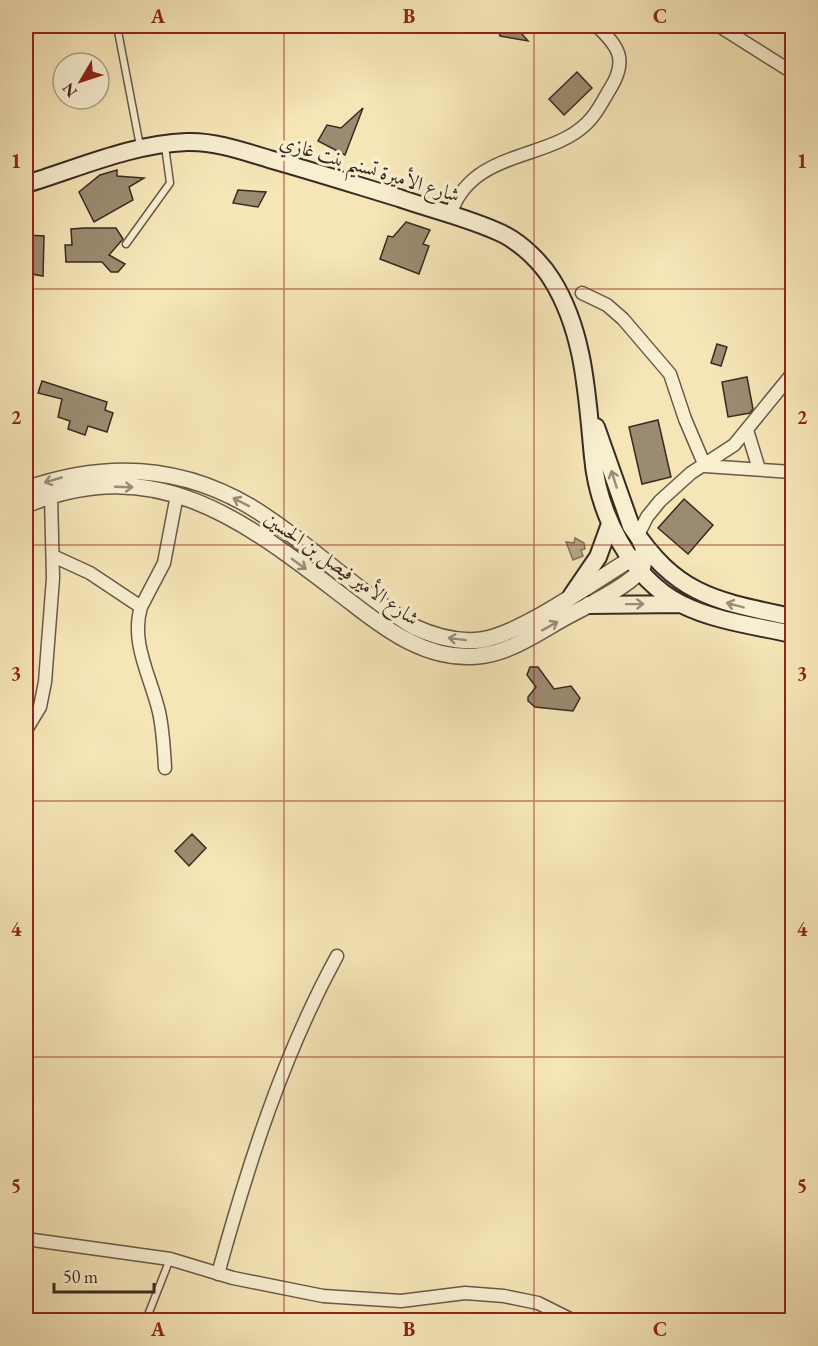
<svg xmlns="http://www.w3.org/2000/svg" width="818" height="1346" font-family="'EB Garamond',Amiri,serif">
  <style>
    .water { fill: #b5a585; stroke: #83745e; stroke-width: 1.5 }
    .building { fill: #9b8b70; stroke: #392a23; stroke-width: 1.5 }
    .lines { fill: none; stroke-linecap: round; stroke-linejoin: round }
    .service-casing { stroke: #685948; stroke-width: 9 }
    .minor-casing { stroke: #685948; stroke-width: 15 }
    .tertiary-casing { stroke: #685948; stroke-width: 18 }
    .secondary-casing { stroke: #392a23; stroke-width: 20 }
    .service { stroke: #f8eed0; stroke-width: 6 }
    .minor { stroke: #f8eed0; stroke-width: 12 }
    .tertiary { stroke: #f8eed0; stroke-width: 15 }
    .secondary { stroke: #f8eed0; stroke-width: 16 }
    .oneway { stroke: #988c7a }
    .grid { fill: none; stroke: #8f2418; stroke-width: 1.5; stroke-opacity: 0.55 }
    .labels { text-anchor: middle; stroke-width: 6; stroke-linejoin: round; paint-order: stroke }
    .street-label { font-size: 20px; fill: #392a23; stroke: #f8eed0 }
    .neatline { fill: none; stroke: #8f2418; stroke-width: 2 }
    .grid-label { font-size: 20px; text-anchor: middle; font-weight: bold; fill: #8f2418 }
  </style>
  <rect width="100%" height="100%" fill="#f5e5b7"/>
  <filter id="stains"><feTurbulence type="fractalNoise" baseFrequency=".00333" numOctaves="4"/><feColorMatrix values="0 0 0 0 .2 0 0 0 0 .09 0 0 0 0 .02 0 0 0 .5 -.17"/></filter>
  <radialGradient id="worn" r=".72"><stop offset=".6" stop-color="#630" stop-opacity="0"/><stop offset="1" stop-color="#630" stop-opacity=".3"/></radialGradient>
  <!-- water -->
  <path class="water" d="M 575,538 L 584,543 L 585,549 L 581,550 L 583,556 L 573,560 L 566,542 L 574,543 Z"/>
  <!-- building -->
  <path class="building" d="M 497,26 L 515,26 L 528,41 L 500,36 Z
    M 577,72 L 592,88 L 564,115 L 549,99 Z
    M 363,108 L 345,155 L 318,141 L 327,125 L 341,128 Z
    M 117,170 L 117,176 L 144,178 L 129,187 L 133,200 L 94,222 L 79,192 L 100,175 Z
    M 238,190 L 266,192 L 258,207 L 233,203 Z
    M 406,222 L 430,230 L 423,244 L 429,246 L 419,274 L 380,259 L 388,236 L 393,237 Z
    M 85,228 L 116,228 L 123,239 L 109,255 L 125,264 L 118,272 L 111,272 L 102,262 L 66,262 L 65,245 L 72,245 L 71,229 Z
    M 26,235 L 44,236 L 43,276 L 26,273 Z
    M 717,344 L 727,347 L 721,366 L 711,363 Z
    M 747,377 L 753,409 L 750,413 L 728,417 L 722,382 Z
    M 42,381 L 107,402 L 105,410 L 113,413 L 107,432 L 88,426 L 85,435 L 68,429 L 70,421 L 58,417 L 62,399 L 38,393 Z
    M 658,420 L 671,477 L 642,484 L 629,427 Z
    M 684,499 L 713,525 L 688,554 L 658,528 Z
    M 530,667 L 538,667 L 554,689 L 571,686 L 580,698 L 573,711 L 535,707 L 528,701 L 528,697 L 536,687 L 527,675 Z
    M 192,834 L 206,848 L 189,866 L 175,851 Z"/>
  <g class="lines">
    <!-- service casing -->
    <g class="service-casing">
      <path id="service" d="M 117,26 L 140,146
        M 126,244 L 170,183 L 165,146
        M 146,1320 L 170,1259"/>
    </g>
    <!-- minor casing -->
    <g class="minor-casing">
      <path id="minor" d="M 719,26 L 792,72
        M 450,215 C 456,198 464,186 479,175 C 511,152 559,151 587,123 C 597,114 603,100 610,89 C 628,60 619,47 597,26
        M 582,293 L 607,305 L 623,319 L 670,374 L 685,419 L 705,466 L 792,472
        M 747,430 L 759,469
        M 637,537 L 647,517 L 660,501 L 691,473 L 734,445 L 792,374
        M 53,556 L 90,573 L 141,607 L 164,563 L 177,495
        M 141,607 C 130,643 151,677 159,712 C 163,730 164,749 165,768
        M 26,730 L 40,707 L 45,682 L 53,578 L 51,496
        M 26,1239 L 170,1259 L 233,1278 L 323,1296 L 401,1301 L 465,1293 L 504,1296 L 538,1303 L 572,1320
        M 218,1274 C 248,1165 283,1055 337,956"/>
    </g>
    <!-- tertiary casing -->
    <g class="tertiary-casing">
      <path id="tertiary" d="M 26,489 C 103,462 179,464 251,507 C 308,542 356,591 414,627 C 434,636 458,643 481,640 C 522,634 594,581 631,559 L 640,557
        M 26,505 C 161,449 251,526 352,603 C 389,632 429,661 478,656 C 511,653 540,631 568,616 C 586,606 636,583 643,566 L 645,552 L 640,541"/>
    </g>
    <!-- secondary casing -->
    <g class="secondary-casing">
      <path id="secondary" d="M 26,184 C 79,168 131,144 187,142 C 214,141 243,151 269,159 C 312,171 356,185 399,198 C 433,210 470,218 503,234 C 522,244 541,262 552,280 C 585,333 587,397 593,457 C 598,513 630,578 681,604 C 715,621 756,626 792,634
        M 596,427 L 631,526 C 677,596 716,601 792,617
        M 572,595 L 598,557 L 610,524
        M 589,605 L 681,604"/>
    </g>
    <!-- service -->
    <use href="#service" class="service"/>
    <!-- minor -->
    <use href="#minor" class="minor"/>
    <!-- tertiary -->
    <use href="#tertiary" class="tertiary"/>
    <!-- secondary -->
    <use href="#secondary" class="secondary"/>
  </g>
  <!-- one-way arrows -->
  <defs><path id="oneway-shaft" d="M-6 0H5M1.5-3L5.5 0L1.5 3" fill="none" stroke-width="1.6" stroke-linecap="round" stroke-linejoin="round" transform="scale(1.5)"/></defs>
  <g class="oneway">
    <use href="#oneway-shaft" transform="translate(614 479) rotate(-108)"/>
    <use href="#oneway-shaft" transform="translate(53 480) rotate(164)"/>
    <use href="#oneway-shaft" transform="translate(124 487) rotate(2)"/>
    <use href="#oneway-shaft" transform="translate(241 502) rotate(-153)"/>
    <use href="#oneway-shaft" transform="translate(299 564) rotate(36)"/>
    <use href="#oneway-shaft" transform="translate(635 604) rotate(-1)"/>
    <use href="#oneway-shaft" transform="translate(735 605) rotate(-165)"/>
    <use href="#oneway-shaft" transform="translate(550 626) rotate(-29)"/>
    <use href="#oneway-shaft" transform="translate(457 639) rotate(-173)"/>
  </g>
  <!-- grid -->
  <path class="grid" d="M 284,26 L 284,1320M 534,26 L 534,1320M 26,289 L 792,289M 26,545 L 792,545M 26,801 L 792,801M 26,1057 L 792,1057"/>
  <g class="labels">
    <!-- street labels -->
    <g class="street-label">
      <text transform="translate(370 168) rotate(17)" y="7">شارع الأميرة تسنيم بنت غازي</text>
      <text transform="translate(342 568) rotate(35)" y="7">شارع الأمير فيصل بن الحسين</text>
    </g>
  </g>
  <!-- margin -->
  <rect width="818" height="1346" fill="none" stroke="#f5e5b7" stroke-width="66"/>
  <!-- north arrow -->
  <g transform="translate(81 81) rotate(231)"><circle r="28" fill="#f8eed0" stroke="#aca08b" stroke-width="1.5"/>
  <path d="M0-4.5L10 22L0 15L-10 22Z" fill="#8f2418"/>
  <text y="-9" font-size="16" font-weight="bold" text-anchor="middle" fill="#392a23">N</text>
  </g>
  <!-- scale -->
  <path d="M54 1283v9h100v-9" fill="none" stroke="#392a23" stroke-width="3"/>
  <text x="63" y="1283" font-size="18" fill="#392a23" stroke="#f8eed0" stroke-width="4.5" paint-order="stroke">50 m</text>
  <rect x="33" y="33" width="752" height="1280" class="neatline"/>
  <g class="grid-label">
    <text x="158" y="23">A</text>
    <text x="409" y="23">B</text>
    <text x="660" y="23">C</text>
    <text x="16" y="168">1</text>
    <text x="802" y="168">1</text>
    <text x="16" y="424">2</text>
    <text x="802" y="424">2</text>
    <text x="16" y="680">3</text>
    <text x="802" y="680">3</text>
    <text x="16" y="936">4</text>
    <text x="802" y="936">4</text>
    <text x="16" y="1192">5</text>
    <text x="802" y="1192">5</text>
    <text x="158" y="1336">A</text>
    <text x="409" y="1336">B</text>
    <text x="660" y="1336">C</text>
  </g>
  <rect width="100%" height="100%" filter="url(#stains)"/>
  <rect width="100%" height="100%" fill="url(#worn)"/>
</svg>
